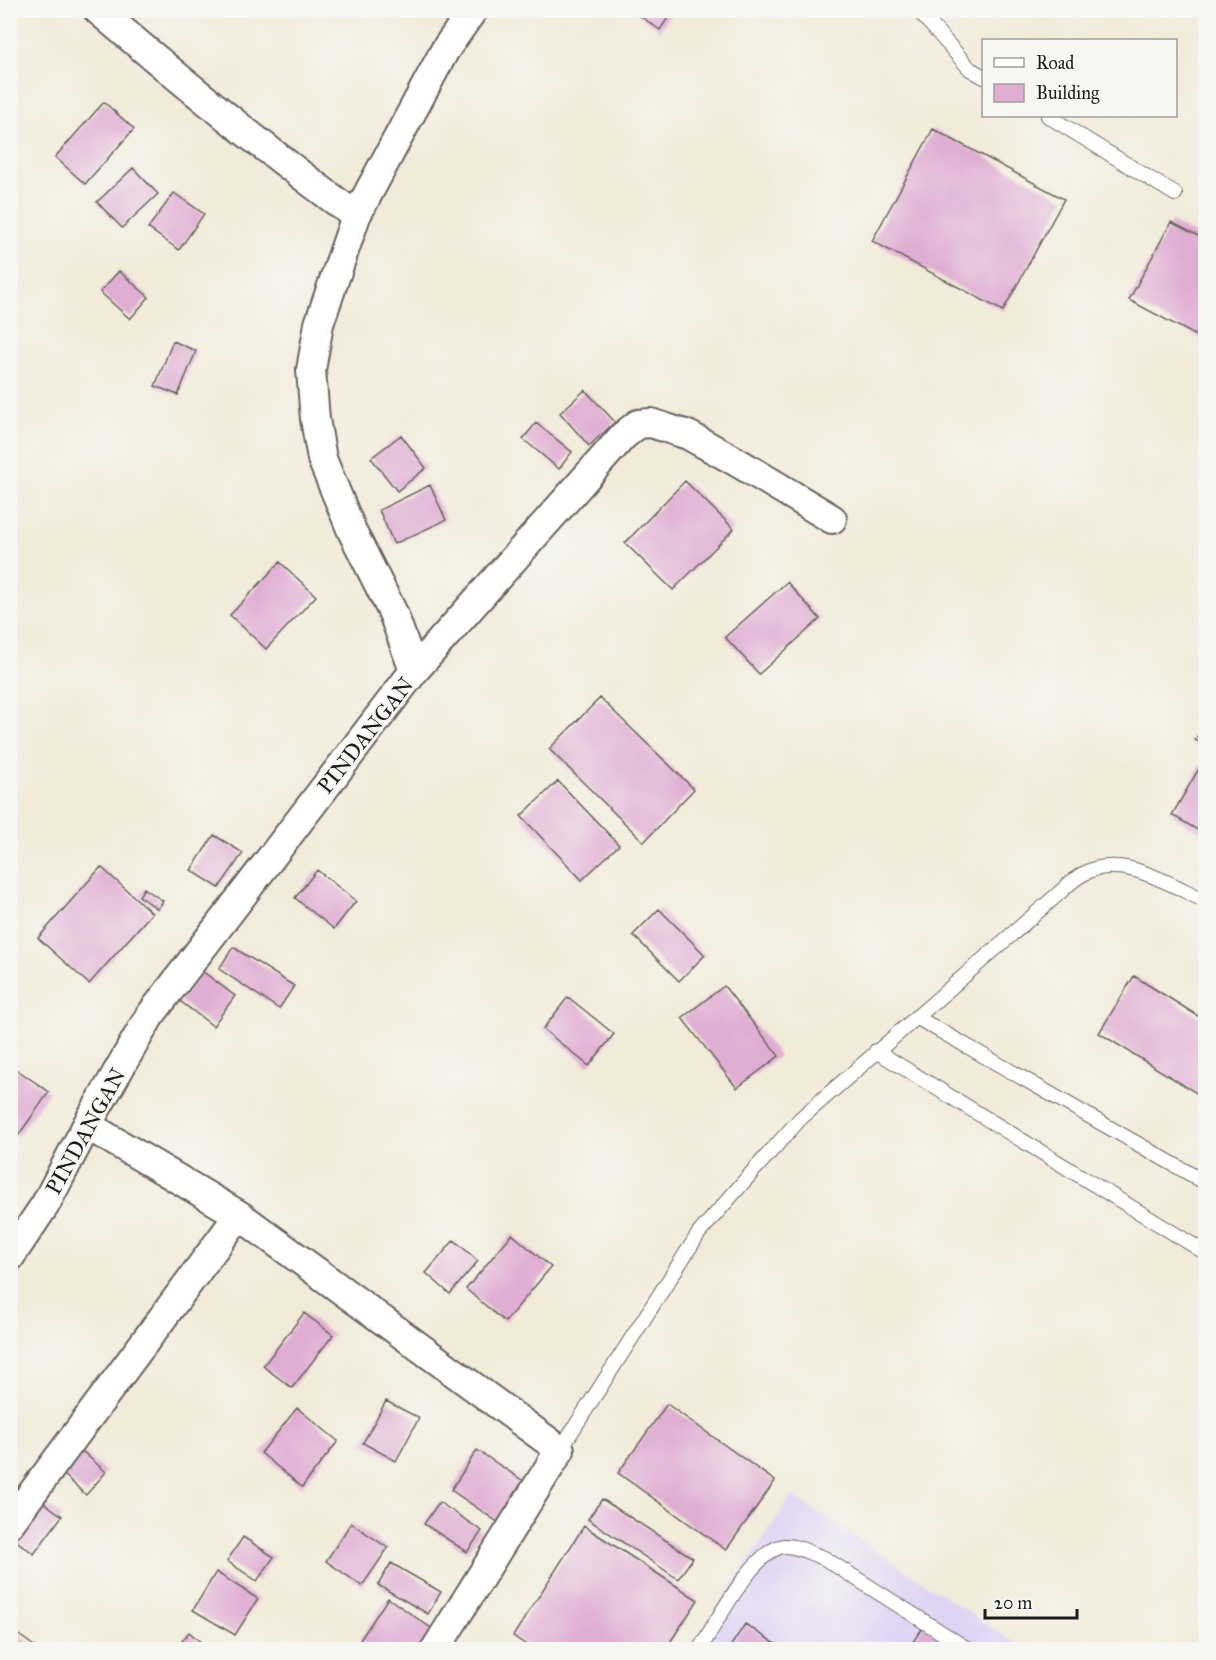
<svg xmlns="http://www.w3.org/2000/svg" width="1216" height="1660" font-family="'IM FELL Great Primer',serif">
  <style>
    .built { fill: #e0d4f4 }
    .building { fill: #e0aed3 }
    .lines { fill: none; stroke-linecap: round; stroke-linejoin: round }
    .service-casing { stroke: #67645e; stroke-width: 16 }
    .minor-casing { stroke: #67645e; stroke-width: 32 }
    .service { stroke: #fff; stroke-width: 14 }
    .minor { stroke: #fff; stroke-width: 28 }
    .labels { text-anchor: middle; stroke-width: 4.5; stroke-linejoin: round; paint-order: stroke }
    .street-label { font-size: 22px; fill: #1c1c1c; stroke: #f6f6f2 }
  </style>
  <rect width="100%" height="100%" fill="#f6f6f2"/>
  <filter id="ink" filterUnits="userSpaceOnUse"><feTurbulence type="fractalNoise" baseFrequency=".0167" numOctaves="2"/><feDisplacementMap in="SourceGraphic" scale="12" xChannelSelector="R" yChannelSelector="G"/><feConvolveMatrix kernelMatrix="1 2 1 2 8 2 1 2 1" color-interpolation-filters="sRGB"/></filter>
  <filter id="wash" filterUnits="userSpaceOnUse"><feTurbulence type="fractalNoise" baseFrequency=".008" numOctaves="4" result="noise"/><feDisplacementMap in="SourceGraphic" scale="24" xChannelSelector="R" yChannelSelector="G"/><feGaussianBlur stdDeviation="1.35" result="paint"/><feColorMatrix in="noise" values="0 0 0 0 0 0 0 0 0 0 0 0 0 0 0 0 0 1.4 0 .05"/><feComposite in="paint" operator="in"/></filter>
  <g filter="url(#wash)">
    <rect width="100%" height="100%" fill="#f2ebd9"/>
    <!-- built -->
    <path class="built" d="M 792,1495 L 1024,1649 L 689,1650 Z"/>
    <g id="blocks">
      <!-- building -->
      <path class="building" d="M 632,10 L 673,10 L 660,30 Z
        M 104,102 L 134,129 L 85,184 L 55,157 Z
        M 933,129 L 1064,199 L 1003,311 L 872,241 Z
        M 133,168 L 158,194 L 122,228 L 97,202 Z
        M 174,193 L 204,214 L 179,250 L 148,228 Z
        M 1171,222 L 1206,240 L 1206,341 L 1129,300 Z
        M 119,271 L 149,297 L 130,319 L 100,292 Z
        M 173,341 L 196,351 L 178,395 L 155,386 Z
        M 585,390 L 615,422 L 589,446 L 560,413 Z
        M 536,423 L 572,452 L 559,469 L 523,439 Z
        M 401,435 L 426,468 L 397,491 L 371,458 Z
        M 685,481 L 734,529 L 673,590 L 625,543 Z
        M 430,485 L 446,520 L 394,544 L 379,510 Z
        M 280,562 L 316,596 L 266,649 L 230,615 Z
        M 787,582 L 820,619 L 759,674 L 725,637 Z
        M 600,698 L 694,789 L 644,842 L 549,749 Z
        M 1206,722 L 1206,746 L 1195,740 Z
        M 1201,765 L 1206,768 L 1206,835 L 1172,815 Z
        M 558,781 L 619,845 L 582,880 L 521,816 Z
        M 214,835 L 243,853 L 219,888 L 191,870 Z
        M 101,867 L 152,913 L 89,984 L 38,938 Z
        M 317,870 L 356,901 L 334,929 L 295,898 Z
        M 144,888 L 163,901 L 158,909 L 139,896 Z
        M 659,909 L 705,955 L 679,981 L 633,935 Z
        M 233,947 L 294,986 L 279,1009 L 219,969 Z
        M 202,971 L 235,996 L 213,1026 L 180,1001 Z
        M 1134,976 L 1206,1021 L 1206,1099 L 1099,1033 Z
        M 724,986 L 779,1056 L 737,1088 L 682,1018 Z
        M 568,997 L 614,1034 L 589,1066 L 543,1029 Z
        M 10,1065 L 49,1092 L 18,1136 L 10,1131 Z
        M 512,1234 L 551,1267 L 505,1322 L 466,1289 Z
        M 454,1240 L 478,1261 L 450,1294 L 426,1273 Z
        M 304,1313 L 333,1335 L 292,1388 L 263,1366 Z
        M 386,1401 L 419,1418 L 396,1461 L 363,1443 Z
        M 667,1404 L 775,1481 L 726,1550 L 618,1473 Z
        M 297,1408 L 338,1441 L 302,1487 L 261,1453 Z
        M 477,1450 L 529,1485 L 502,1525 L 451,1490 Z
        M 82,1451 L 106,1472 L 86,1495 L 62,1473 Z
        M 602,1499 L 693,1558 L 678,1579 L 588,1519 Z
        M 43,1502 L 62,1516 L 34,1554 L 14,1539 Z
        M 439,1502 L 482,1531 L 467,1552 L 424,1524 Z
        M 351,1523 L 388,1548 L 362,1586 L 326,1561 Z
        M 584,1526 L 698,1600 L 665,1650 L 534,1650 L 513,1636 Z
        M 243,1537 L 274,1557 L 257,1581 L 227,1561 Z
        M 391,1563 L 441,1592 L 428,1614 L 378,1585 Z
        M 216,1572 L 258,1599 L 235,1635 L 193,1610 Z
        M 388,1598 L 441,1635 L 431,1650 L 374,1650 L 360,1640 Z
        M 745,1624 L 785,1650 L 728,1650 Z
        M 924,1626 L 960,1650 L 907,1650 Z
        M 189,1632 L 210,1650 L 175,1650 Z
        M 16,1633 L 37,1648 L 35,1650 L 10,1650 L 10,1641 Z"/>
    </g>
  </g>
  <g filter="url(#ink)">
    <use href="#blocks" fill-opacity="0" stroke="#67645e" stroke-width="1.5"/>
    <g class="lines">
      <!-- service casing -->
      <g class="service-casing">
        <path id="service" d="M 918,10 L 970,69 L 984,77
          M 1048,116 L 1175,194
          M 916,1017 L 1206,1183
          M 876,1051 L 1206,1253
          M 560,1450 L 699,1233 L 755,1169 L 801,1118 L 1057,895 C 1065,888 1073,879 1083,874 C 1121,852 1170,885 1206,901
          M 699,1650 C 715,1625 754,1549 784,1546 C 796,1545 812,1554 824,1558 L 969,1650"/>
      </g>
      <!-- minor casing -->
      <g class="minor-casing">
        <path id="minor" d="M 98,10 C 182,82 267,151 356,216
          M 414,671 L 393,613 L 352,531 L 322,459 L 315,419 L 311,370 L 319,324 L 356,216 L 445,50 L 473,10
          M 87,1125 L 239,1215 L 560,1450 L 435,1650
          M 10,1257 L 45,1205 L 87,1125 L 149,1017 L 414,671 L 623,436 L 638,424 L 651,423 L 688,435 L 737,462 L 832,519
          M 10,1523 L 239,1215"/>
      </g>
      <!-- service -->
      <use href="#service" class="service"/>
      <!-- minor -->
      <use href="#minor" class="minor"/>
    </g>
  </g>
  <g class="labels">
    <!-- street labels -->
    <g class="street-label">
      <text transform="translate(365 735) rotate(-52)" y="8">PINDANGAN</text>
      <text transform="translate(85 1131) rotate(-61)" y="8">PINDANGAN</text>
    </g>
  </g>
  <!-- margin -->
  <rect width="1216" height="1660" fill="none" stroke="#f6f6f2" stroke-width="36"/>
  <!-- legend -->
  <rect x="982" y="39" width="195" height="78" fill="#f6f6f2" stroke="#9f9f9c" stroke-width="1.5"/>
  <rect x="994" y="58" width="30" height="9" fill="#ffffff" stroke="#9f9f9c" stroke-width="1.5"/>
  <text x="1036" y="69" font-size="18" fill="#1c1c1c">Road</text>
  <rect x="994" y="84" width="30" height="18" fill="#e0aed3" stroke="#9f9f9c" stroke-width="1.5"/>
  <text x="1036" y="99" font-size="18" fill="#1c1c1c">Building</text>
  <!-- scale -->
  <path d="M985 1609v9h92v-9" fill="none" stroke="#1c1c1c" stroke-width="3"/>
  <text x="994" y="1609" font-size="18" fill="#1c1c1c" stroke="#f6f6f2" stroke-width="4.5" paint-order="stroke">20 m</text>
</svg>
